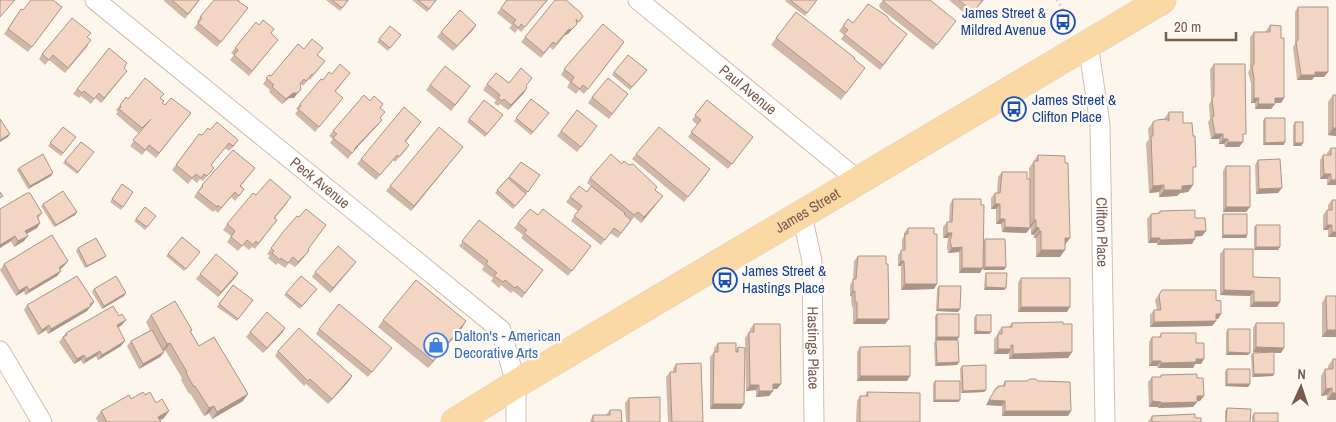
<svg xmlns="http://www.w3.org/2000/svg" width="1336" height="422" font-family="'Archivo Narrow',sans-serif">
  <style>
    .lines { fill: none; stroke-linecap: round; stroke-linejoin: round }
    .minor-casing { stroke: #d1beb0; stroke-width: 21 }
    .primary-casing { stroke: #dad1cd; stroke-width: 29 }
    .path { stroke: #d9b8a5; stroke-width: 3; stroke-dasharray: 1 4; stroke-linecap: butt }
    .minor { stroke: #fff; stroke-width: 19 }
    .primary { stroke: #fbd9a5; stroke-width: 28 }
    .wall { fill: #d1b7a8 }
    .shaded-wall { fill: #aa9588 }
    .building { fill: #f3d5c3; stroke: #aa9588 }
    .labels { text-anchor: middle; stroke-width: 4.5; stroke-linejoin: round; paint-order: stroke }
    .transit-label { font-size: 15px; fill: #164399; stroke: #fffaf3; text-anchor: start }
    .street-label { font-size: 15px; fill: #7a5c4d; stroke: #fffaf3 }
    .shop-label { font-size: 15px; fill: #366cbe; stroke: #fffaf3; text-anchor: start }
  </style>
  <rect width="100%" height="100%" fill="#fdf6ec"/>
  <g class="lines">
    <!-- minor casing -->
    <g class="minor-casing">
      <g id="minor">
        <path id="s1" d="M 95,0 L 501,330 L 516,384 L 516,422"/>
        <path id="s2" d="M 638,0 L 859,181"/>
        <path id="s3" d="M 1088,44 L 1100,125 L 1105,422"/>
        <path id="s4" d="M 802,215 L 812,261 L 814,422"/>
        <path d="M 0,351 L 42,422"/>
      </g>
    </g>
    <!-- primary casing -->
    <g class="primary-casing">
      <g id="primary">
        <path id="s5" d="M 455,422 L 516,384 L 1162,0"/>
      </g>
    </g>
    <!-- path -->
    <path class="path" d="M 1057,0 L 1068,19"/>
    <!-- minor -->
    <use href="#minor" class="minor"/>
    <!-- primary -->
    <use href="#primary" class="primary"/>
  </g>
  <!-- wall -->
  <path class="wall" d="M 164,0 L 200,0 L 185,19 L 164,1 Z
    M 326,0 L 349,0 L 340,11 Z
    M 412,0 L 437,0 L 427,12 Z
    M 507,0 L 548,0 L 521,32 L 518,29 L 515,33 L 509,28 L 512,25 L 497,13 Z
    M 786,0 L 817,0 L 805,16 L 785,1 Z
    M 883,0 L 952,26 L 933,50 L 880,8 L 879,5 Z
    M 949,0 L 984,0 L 969,17 Z
    M 239,1 L 248,8 L 217,47 L 194,28 L 198,23 L 197,22 L 200,17 Z
    M 62,7 L 28,52 L 4,34 L 21,9 L 23,10 Z
    M 1298,7 L 1328,72 L 1324,77 L 1314,77 L 1312,80 L 1297,80 L 1293,47 L 1295,44 L 1295,12 Z
    M 581,14 L 583,16 L 568,34 L 565,35 L 553,50 L 550,47 L 541,58 L 521,42 L 525,37 Z
    M 848,19 L 853,23 L 890,21 L 903,40 L 880,70 L 841,39 L 844,35 L 839,31 Z
    M 476,25 L 453,51 L 437,37 L 441,32 Z
    M 1270,25 L 1281,38 L 1284,98 L 1281,103 L 1275,103 L 1271,109 L 1255,109 L 1255,103 L 1251,103 L 1251,83 L 1248,72 L 1250,69 L 1250,37 L 1254,32 L 1266,32 L 1266,31 Z
    M 390,26 L 401,35 L 388,51 L 377,42 Z
    M 271,34 L 274,45 L 249,76 L 230,60 L 234,55 L 231,53 L 235,48 Z
    M 88,37 L 88,46 L 65,73 L 49,60 L 45,65 L 39,59 L 42,54 Z
    M 776,38 L 854,59 L 860,75 L 841,100 L 771,45 Z
    M 621,47 L 584,94 L 579,90 L 576,94 L 567,87 L 570,82 L 561,75 L 564,69 Z
    M 304,49 L 318,55 L 321,66 L 310,80 L 309,79 L 303,86 L 301,84 L 300,85 L 294,98 L 289,98 L 282,104 L 269,92 L 270,90 L 263,84 L 269,75 L 271,76 Z
    M 1214,64 L 1243,139 L 1243,142 L 1239,147 L 1225,147 L 1224,144 L 1219,144 L 1219,139 L 1211,139 L 1208,122 L 1210,119 L 1209,104 L 1211,101 L 1210,69 Z
    M 124,68 L 123,76 L 101,103 L 95,98 L 91,104 L 81,96 L 79,98 L 73,94 L 77,89 Z
    M 614,72 L 645,73 L 630,90 L 612,75 Z
    M 350,73 L 336,91 L 339,103 L 315,132 L 295,114 L 298,110 L 296,109 L 300,104 L 323,80 L 332,74 Z
    M 509,83 L 526,86 L 524,93 L 508,110 L 500,104 L 498,106 L 494,103 L 496,100 L 483,90 L 487,84 Z
    M 430,85 L 467,91 L 451,111 L 426,90 Z
    M 628,94 L 609,119 L 588,103 L 592,97 Z
    M 1333,95 L 1336,136 L 1328,135 L 1328,102 Z
    M 161,98 L 162,104 L 165,105 L 191,113 L 156,158 L 146,150 L 142,155 L 130,146 L 144,127 L 138,133 L 116,114 L 118,112 L 116,110 L 120,105 L 128,99 Z
    M 531,99 L 549,113 L 531,135 L 514,121 Z
    M 484,100 L 503,115 L 485,137 L 467,122 Z
    M 707,100 L 753,137 L 728,169 L 688,137 L 697,125 L 692,120 Z
    M 370,101 L 380,108 L 381,118 L 378,125 L 355,149 L 348,159 L 330,143 L 333,139 L 329,136 L 333,131 Z
    M 577,110 L 597,126 L 577,152 L 557,136 Z
    M 1169,112 L 1183,123 L 1193,171 L 1193,185 L 1188,192 L 1180,193 L 1177,196 L 1159,197 L 1159,192 L 1149,193 L 1146,143 L 1149,139 L 1148,129 L 1153,122 L 1164,119 Z
    M 1265,118 L 1284,145 L 1263,145 L 1263,121 Z
    M 421,122 L 406,142 L 409,145 L 406,150 L 395,162 L 393,160 L 376,180 L 357,164 L 361,159 Z
    M 1295,122 L 1303,143 L 1301,146 L 1293,146 L 1293,125 Z
    M 63,127 L 76,137 L 61,156 L 48,146 Z
    M 199,134 L 202,135 L 235,145 L 229,151 L 225,148 L 211,165 L 214,168 L 203,181 L 200,179 L 197,183 L 192,179 L 188,184 L 172,170 Z
    M 81,142 L 94,152 L 77,174 L 63,163 Z
    M 1331,148 L 1336,148 L 1336,185 L 1327,185 L 1327,179 L 1320,179 L 1320,160 L 1323,155 L 1327,155 L 1327,153 Z
    M 459,152 L 411,211 L 386,191 L 390,186 Z
    M 636,154 L 707,174 L 684,202 L 632,159 Z
    M 1038,155 L 1065,244 L 1060,257 L 1036,257 L 1036,238 L 1034,238 L 1034,235 L 1031,234 L 1031,227 L 1026,233 L 1002,232 L 1001,224 L 996,224 L 996,209 L 991,209 L 991,198 L 995,193 L 997,193 L 998,177 L 1002,172 L 1029,179 L 1029,168 Z
    M 1258,160 L 1278,193 L 1256,194 L 1255,165 Z
    M 521,162 L 540,175 L 526,194 L 513,209 L 495,193 L 508,178 Z
    M 622,164 L 655,190 L 659,201 L 641,223 L 634,217 L 618,238 L 610,233 L 601,245 L 571,221 L 578,211 L 566,202 L 570,197 L 587,192 L 591,186 L 587,183 L 590,178 Z
    M 1226,166 L 1246,212 L 1223,212 L 1223,171 Z
    M 19,168 L 51,176 L 28,189 L 17,170 Z
    M 255,168 L 241,186 L 244,189 L 235,201 L 231,197 L 218,213 L 215,210 L 213,212 L 194,197 L 202,185 Z
    M 122,184 L 133,192 L 121,210 L 110,202 Z
    M 256,195 L 288,202 L 275,218 L 277,220 L 255,249 L 252,247 L 249,250 L 243,245 L 238,251 L 227,242 L 231,236 L 223,230 L 227,224 Z
    M 953,199 L 981,205 L 984,241 L 985,239 L 1006,267 L 1004,270 L 983,270 L 983,261 L 980,273 L 959,273 L 959,252 L 948,253 L 947,247 L 948,238 L 943,238 L 943,227 L 947,222 L 949,222 L 950,204 Z
    M 1332,200 L 1336,200 L 1336,237 L 1328,237 L 1328,230 L 1323,230 L 1323,215 L 1327,210 L 1328,210 L 1328,205 Z
    M 43,204 L 77,212 L 75,215 L 54,227 L 41,206 Z
    M 145,207 L 156,216 L 145,230 L 134,221 Z
    M 0,209 L 42,213 L 38,219 L 40,223 L 37,228 L 27,234 L 24,241 L 14,247 L 11,241 L 0,248 Z
    M 1160,211 L 1195,218 L 1206,231 L 1202,236 L 1195,236 L 1192,244 L 1157,245 L 1157,243 L 1148,243 L 1147,219 L 1151,214 L 1158,213 Z
    M 1223,214 L 1247,235 L 1246,238 L 1222,238 L 1222,216 Z
    M 538,215 L 588,251 L 568,276 L 521,238 L 523,235 L 514,228 L 518,223 Z
    M 479,220 L 543,270 L 522,298 L 513,291 L 511,293 L 501,285 L 499,288 L 491,281 L 493,278 L 482,270 L 484,266 L 459,246 Z
    M 1256,225 L 1280,247 L 1278,250 L 1254,250 L 1254,227 Z
    M 908,228 L 934,289 L 901,290 L 901,266 L 898,266 L 898,255 L 902,250 L 902,239 L 904,236 L 904,233 Z
    M 283,232 L 308,249 L 304,257 L 295,267 L 289,263 L 285,268 L 278,263 L 276,265 L 268,258 L 270,256 L 267,254 Z
    M 182,237 L 200,252 L 184,271 L 166,256 Z
    M 78,248 L 104,258 L 85,268 L 76,251 Z
    M 1224,249 L 1277,307 L 1250,307 L 1250,296 L 1220,295 L 1220,254 Z
    M 858,256 L 885,324 L 853,324 L 853,307 L 852,308 L 851,296 L 850,296 L 850,285 L 853,280 L 854,261 Z
    M 68,261 L 64,266 L 60,270 L 61,271 L 57,276 L 25,295 L 24,291 L 16,296 L 0,270 L 4,264 Z
    M 356,262 L 330,293 L 312,277 L 315,272 Z
    M 238,273 L 218,297 L 196,279 L 200,274 Z
    M 986,273 L 1006,288 L 1004,290 L 984,290 L 985,275 Z
    M 1021,278 L 1067,312 L 1018,312 L 1018,283 Z
    M 233,285 L 253,300 L 237,321 L 217,307 Z
    M 939,286 L 960,309 L 958,312 L 936,311 L 937,289 Z
    M 94,289 L 124,296 L 102,309 L 92,292 Z
    M 317,289 L 300,309 L 284,295 L 286,293 Z
    M 1162,290 L 1216,300 L 1221,314 L 1218,319 L 1216,319 L 1212,326 L 1150,327 L 1150,315 L 1154,310 L 1157,310 L 1155,300 Z
    M 1326,296 L 1336,296 L 1336,337 L 1322,337 L 1322,303 Z
    M 94,302 L 87,311 L 48,334 L 46,330 L 38,335 L 24,310 L 27,305 Z
    M 937,314 L 957,340 L 957,365 L 935,366 L 934,343 L 936,340 L 957,340 L 935,340 L 935,316 Z
    M 151,315 L 192,330 L 191,332 L 199,346 L 243,401 L 212,419 L 209,413 L 204,416 L 190,393 L 189,394 L 181,380 L 182,378 L 165,350 L 163,351 L 164,352 L 160,357 L 139,369 L 127,346 L 131,341 L 150,330 L 146,322 Z
    M 976,315 L 991,332 L 989,334 L 974,334 L 974,318 Z
    M 383,320 L 466,321 L 428,368 L 378,327 Z
    M 1012,323 L 1072,352 L 1068,358 L 1009,359 L 1009,352 L 1008,354 L 994,354 L 994,339 L 998,334 L 998,332 L 1002,327 L 1009,327 Z
    M 1256,323 L 1281,353 L 1274,353 L 1274,374 L 1273,376 L 1252,377 L 1251,355 L 1253,353 L 1262,353 L 1253,352 L 1253,328 Z
    M 754,324 L 781,384 L 777,389 L 773,389 L 773,391 L 769,396 L 756,397 L 756,390 L 746,391 L 745,338 L 749,332 L 750,332 L 750,329 Z
    M 122,325 L 118,328 L 121,346 L 98,360 L 96,356 L 83,364 L 81,360 L 74,364 L 59,342 L 66,333 Z
    M 285,328 L 282,333 L 263,353 L 246,337 L 250,332 Z
    M 319,329 L 392,348 L 368,377 L 316,334 Z
    M 1228,329 L 1248,355 L 1226,355 L 1226,332 Z
    M 1161,333 L 1196,343 L 1201,364 L 1195,364 L 1193,368 L 1158,368 L 1157,366 L 1149,366 L 1149,342 L 1152,337 L 1159,337 Z
    M 718,343 L 736,350 L 738,347 L 744,404 L 741,409 L 710,409 L 710,357 L 714,352 L 714,348 Z
    M 860,347 L 907,381 L 857,381 L 857,352 Z
    M 278,351 L 352,376 L 349,381 L 328,404 L 306,384 L 304,386 L 275,356 Z
    M 1333,359 L 1336,400 L 1327,400 L 1327,395 L 1321,396 L 1321,376 L 1325,369 L 1328,369 L 1328,366 Z
    M 676,364 L 703,422 L 668,422 L 666,377 L 670,372 L 673,372 L 673,369 Z
    M 962,366 L 986,390 L 984,392 L 961,393 L 960,369 Z
    M 1227,369 L 1250,384 L 1248,387 L 1225,386 L 1225,372 Z
    M 1161,375 L 1197,378 L 1200,401 L 1197,401 L 1193,407 L 1158,408 L 1158,407 L 1149,407 L 1148,382 L 1152,377 L 1160,377 Z
    M 935,381 L 960,400 L 958,402 L 933,402 L 933,384 Z
    M 1005,381 L 1068,416 L 1002,416 L 1002,406 L 986,405 L 996,388 L 997,388 L 998,386 L 1002,386 Z
    M 867,392 L 920,422 L 856,422 L 857,401 L 860,396 L 865,396 Z
    M 145,395 L 169,411 L 164,418 L 160,420 L 161,422 L 98,422 L 96,418 L 101,411 L 131,399 Z
    M 629,398 L 660,422 L 626,422 L 625,403 Z
    M 1227,408 L 1250,422 L 1225,422 L 1225,411 Z
    M 610,410 L 622,422 L 590,422 L 590,421 L 593,415 L 606,415 Z
    M 1254,413 L 1278,422 L 1252,422 L 1252,416 Z
    M 1152,416 L 1195,418 L 1201,422 L 1148,422 Z"/>
  <!-- shaded-wall -->
  <path class="shaded-wall" d="M 577,24 L 568,34 L 565,35 L 553,50 L 568,30 Z
    M 476,25 L 473,30 L 453,51 L 457,46 Z
    M 127,71 L 123,76 L 101,103 L 104,98 Z
    M 1315,72 L 1328,72 L 1324,77 L 1314,77 L 1312,80 L 1297,80 L 1301,75 Z
    M 527,88 L 524,93 L 508,110 L 511,105 Z
    M 301,89 L 294,98 L 289,98 L 282,104 L 286,99 L 293,93 Z
    M 1254,98 L 1259,98 L 1255,103 L 1251,103 Z
    M 1275,98 L 1284,98 L 1281,103 L 1271,103 Z
    M 1258,104 L 1275,104 L 1271,109 L 1255,109 Z
    M 382,120 L 378,125 L 351,154 L 354,149 Z
    M 1333,128 L 1336,128 L 1336,136 L 1328,135 Z
    M 10,134 L 8,137 L 0,142 L 0,140 Z
    M 1215,134 L 1223,134 L 1219,139 L 1211,139 Z
    M 1223,139 L 1228,139 L 1224,144 L 1219,144 Z
    M 1228,142 L 1243,142 L 1239,147 L 1225,147 Z
    M 1285,142 L 1284,145 L 1263,145 L 1265,143 Z
    M 1295,143 L 1303,143 L 1301,146 L 1293,146 Z
    M 463,147 L 459,152 L 411,211 L 414,206 Z
    M 53,173 L 51,176 L 28,189 L 30,186 Z
    M 1324,174 L 1331,174 L 1327,179 L 1320,179 Z
    M 1331,180 L 1336,180 L 1336,185 L 1327,185 Z
    M 1164,185 L 1159,192 L 1149,193 L 1153,186 Z
    M 1193,185 L 1188,192 L 1180,193 L 1177,196 L 1159,197 L 1164,190 L 1182,186 Z
    M 1282,188 L 1278,193 L 1256,194 L 1259,189 Z
    M 663,196 L 659,201 L 641,223 L 644,217 Z
    M 995,204 L 1000,204 L 996,209 L 991,209 Z
    M 1226,207 L 1250,207 L 1246,212 L 1223,212 Z
    M 77,212 L 75,215 L 54,227 L 56,225 Z
    M 1000,219 L 1005,219 L 1001,224 L 996,224 Z
    M 1034,220 L 1036,220 L 1031,227 L 1029,227 Z
    M 40,223 L 37,228 L 22,236 L 25,231 Z
    M 1327,225 L 1332,225 L 1328,230 L 1323,230 Z
    M 1005,227 L 1030,228 L 1026,233 L 1002,232 Z
    M 1036,227 L 1039,228 L 1034,235 L 1031,234 Z
    M 1039,231 L 1041,231 L 1036,238 L 1034,238 Z
    M 1195,231 L 1206,231 L 1202,236 L 1192,237 Z
    M 1332,232 L 1336,232 L 1336,237 L 1328,237 Z
    M 947,233 L 952,233 L 948,238 L 943,238 Z
    M 1223,235 L 1247,235 L 1246,238 L 1222,238 Z
    M 15,236 L 11,241 L 0,248 L 0,245 Z
    M 28,236 L 24,241 L 14,247 L 18,241 Z
    M 1065,238 L 1070,238 L 1065,245 Z
    M 1151,238 L 1160,238 L 1157,243 L 1148,243 Z
    M 1195,239 L 1192,244 L 1157,245 L 1160,240 Z
    M 962,247 L 959,252 L 948,253 L 952,248 Z
    M 1256,247 L 1280,247 L 1278,250 L 1254,250 Z
    M 1041,250 L 1065,250 L 1060,257 L 1036,257 Z
    M 308,252 L 304,257 L 295,267 L 298,262 Z
    M 106,256 L 104,258 L 85,268 L 87,266 Z
    M 68,261 L 64,266 L 55,273 L 59,268 Z
    M 901,261 L 904,261 L 901,266 L 898,266 Z
    M 356,262 L 352,267 L 330,293 L 333,288 Z
    M 985,267 L 1006,267 L 1004,270 L 983,270 Z
    M 962,268 L 983,268 L 980,273 L 959,273 Z
    M 61,271 L 57,276 L 25,295 L 29,290 Z
    M 238,273 L 235,278 L 218,297 L 221,292 Z
    M 905,284 L 937,284 L 934,289 L 901,290 Z
    M 27,286 L 24,291 L 16,296 L 19,291 Z
    M 986,287 L 1006,288 L 1004,290 L 984,290 Z
    M 1224,290 L 1254,291 L 1250,296 L 1220,295 Z
    M 853,291 L 855,291 L 851,296 L 850,296 Z
    M 126,293 L 124,296 L 102,309 L 104,306 Z
    M 94,302 L 87,311 L 48,334 L 51,329 Z
    M 1254,302 L 1280,302 L 1277,307 L 1250,307 Z
    M 1021,307 L 1070,307 L 1067,312 L 1018,312 Z
    M 938,309 L 960,309 L 958,312 L 936,311 Z
    M 1216,314 L 1221,314 L 1218,319 L 1212,319 Z
    M 857,319 L 889,319 L 885,324 L 853,324 Z
    M 126,320 L 122,325 L 113,330 L 117,325 Z
    M 466,321 L 462,328 L 428,368 L 433,361 Z
    M 1216,321 L 1212,326 L 1150,327 L 1154,322 Z
    M 49,325 L 46,330 L 38,335 L 42,330 Z
    M 285,328 L 282,333 L 263,353 L 267,348 Z
    M 1327,330 L 1336,330 L 1336,337 L 1322,337 Z
    M 976,331 L 991,332 L 989,334 L 974,334 Z
    M 937,337 L 959,337 L 957,340 L 935,340 Z
    M 125,341 L 121,346 L 98,360 L 102,355 Z
    M 170,343 L 165,350 L 162,351 L 167,344 Z
    M 1013,345 L 1010,349 L 1011,349 L 1008,354 L 994,354 L 998,349 Z
    M 1256,347 L 1284,348 L 1281,353 L 1253,352 Z
    M 100,351 L 96,356 L 83,364 L 86,359 Z
    M 164,352 L 160,357 L 139,369 L 143,364 Z
    M 1072,352 L 1068,358 L 1009,359 L 1013,354 Z
    M 1228,352 L 1250,353 L 1248,355 L 1226,355 Z
    M 84,355 L 81,360 L 74,364 L 77,359 Z
    M 1196,359 L 1204,359 L 1201,364 L 1195,364 L 1193,368 L 1158,368 L 1161,363 Z
    M 1152,361 L 1161,361 L 1157,366 L 1149,366 Z
    M 959,362 L 957,365 L 935,366 L 937,363 Z
    M 1254,374 L 1274,374 L 1273,376 L 1252,377 Z
    M 352,376 L 349,381 L 328,404 L 332,399 Z
    M 860,376 L 910,376 L 907,381 L 857,381 Z
    M 773,384 L 781,384 L 777,389 L 769,389 Z
    M 1227,384 L 1250,384 L 1248,387 L 1225,386 Z
    M 750,385 L 759,385 L 756,390 L 746,391 Z
    M 1332,388 L 1327,395 L 1321,396 L 1326,389 Z
    M 986,390 L 984,392 L 961,393 L 963,391 Z
    M 759,391 L 773,391 L 769,396 L 756,397 Z
    M 1332,393 L 1336,393 L 1336,400 L 1327,400 Z
    M 248,394 L 243,401 L 212,419 L 217,412 Z
    M 1197,396 L 1204,396 L 1200,401 L 1193,401 Z
    M 935,400 L 960,400 L 958,402 L 933,402 Z
    M 989,400 L 1005,401 L 1002,406 L 986,405 Z
    M 1152,401 L 1161,402 L 1158,407 L 1149,407 Z
    M 1197,402 L 1193,407 L 1158,408 L 1161,403 Z
    M 713,404 L 744,404 L 741,409 L 710,409 Z
    M 214,406 L 209,413 L 204,416 L 209,408 Z
    M 169,411 L 164,418 L 157,422 L 158,417 Z
    M 1005,411 L 1071,411 L 1068,416 L 1002,416 Z"/>
  <!-- building -->
  <path class="building" d="M 0,0 L 15,0 L 0,17 Z
    M 31,0 L 53,0 L 62,7 L 32,47 L 8,29 L 21,9 L 23,10 Z
    M 172,0 L 199,0 L 188,14 Z
    M 214,0 L 239,0 L 238,1 L 248,8 L 221,42 L 198,23 L 202,18 L 200,17 Z
    M 332,0 L 348,0 L 342,8 Z
    M 418,0 L 436,0 L 429,9 Z
    M 507,0 L 547,0 L 525,27 L 521,24 L 519,28 L 513,23 L 516,20 L 501,8 Z
    M 555,0 L 566,0 L 581,13 L 581,14 L 583,16 L 579,22 L 576,19 L 577,24 L 572,29 L 568,30 L 556,44 L 553,42 L 544,53 L 525,37 Z
    M 790,0 L 817,0 L 807,13 Z
    M 883,0 L 930,0 L 956,21 L 937,45 L 884,2 Z
    M 959,0 L 983,0 L 973,12 Z
    M 868,4 L 887,16 L 890,21 L 907,34 L 883,65 L 844,34 L 848,30 L 843,26 L 848,19 L 853,23 Z
    M 1298,7 L 1328,7 L 1328,72 L 1315,72 L 1315,75 L 1301,75 L 1296,42 L 1298,40 Z
    M 460,10 L 476,25 L 457,46 L 441,32 Z
    M 796,12 L 855,58 L 854,59 L 865,68 L 846,93 L 776,38 Z
    M 72,18 L 91,33 L 87,37 L 91,40 L 68,68 L 53,55 L 49,60 L 42,54 Z
    M 263,20 L 274,29 L 271,33 L 278,40 L 252,71 L 234,55 L 238,50 L 235,48 L 256,22 L 259,25 Z
    M 603,24 L 624,42 L 588,89 L 583,85 L 580,89 L 571,82 L 574,77 L 564,69 Z
    M 1270,25 L 1281,26 L 1281,38 L 1284,38 L 1284,98 L 1275,98 L 1275,104 L 1258,104 L 1259,98 L 1254,98 L 1254,78 L 1252,67 L 1254,64 L 1254,32 L 1270,32 Z
    M 390,26 L 401,35 L 390,48 L 379,39 Z
    M 312,39 L 323,48 L 317,55 L 325,61 L 313,75 L 312,74 L 306,81 L 304,79 L 300,84 L 301,89 L 298,93 L 293,93 L 286,99 L 272,87 L 274,85 L 266,78 L 269,75 L 271,76 L 298,44 L 304,49 Z
    M 109,48 L 127,63 L 124,68 L 127,71 L 104,98 L 99,93 L 94,99 L 84,91 L 82,93 L 77,89 Z
    M 628,55 L 647,70 L 632,87 L 614,72 Z
    M 340,64 L 350,73 L 335,91 L 343,98 L 319,127 L 298,109 L 301,106 L 300,104 L 321,79 L 323,80 L 329,72 L 332,74 Z
    M 1214,64 L 1245,64 L 1246,134 L 1243,134 L 1243,142 L 1228,142 L 1228,139 L 1223,139 L 1223,134 L 1215,134 L 1212,117 L 1214,116 L 1212,99 L 1214,96 Z
    M 445,66 L 470,86 L 455,105 L 430,85 Z
    M 521,68 L 532,78 L 526,86 L 527,88 L 511,105 L 504,99 L 502,101 L 498,98 L 500,95 L 487,84 L 496,73 L 509,83 Z
    M 145,78 L 164,94 L 160,98 L 164,101 L 162,103 L 165,105 L 171,98 L 191,113 L 159,153 L 149,145 L 145,150 L 133,140 L 151,119 L 142,128 L 119,109 L 121,107 L 120,105 L 126,97 L 128,99 Z
    M 608,78 L 628,94 L 612,114 L 592,97 Z
    M 364,95 L 370,101 L 374,96 L 383,104 L 380,108 L 385,112 L 380,118 L 382,120 L 354,149 L 355,150 L 352,153 L 333,138 L 337,134 L 333,131 Z
    M 1333,95 L 1336,95 L 1336,128 L 1333,128 Z
    M 531,99 L 549,113 L 533,132 L 516,118 Z
    M 484,100 L 503,115 L 487,134 L 469,119 Z
    M 707,100 L 753,137 L 732,164 L 691,132 L 701,120 L 695,115 Z
    M 404,107 L 421,122 L 405,141 L 409,145 L 399,157 L 397,155 L 380,175 L 361,159 Z
    M 577,110 L 597,126 L 581,147 L 561,131 Z
    M 1169,112 L 1183,112 L 1183,123 L 1192,123 L 1193,136 L 1195,136 L 1196,167 L 1193,167 L 1193,185 L 1182,186 L 1182,190 L 1164,190 L 1164,185 L 1153,186 L 1151,136 L 1153,136 L 1153,122 L 1157,120 L 1166,119 L 1169,121 Z
    M 1265,118 L 1285,118 L 1285,142 L 1265,143 Z
    M 0,119 L 10,134 L 0,140 Z
    M 217,122 L 238,140 L 233,146 L 229,143 L 211,165 L 214,168 L 207,176 L 204,174 L 201,178 L 196,174 L 192,178 L 176,165 L 199,134 L 202,135 L 208,128 L 210,130 Z
    M 1295,122 L 1303,122 L 1303,143 L 1295,143 Z
    M 63,127 L 76,137 L 63,153 L 50,143 Z
    M 439,127 L 463,147 L 414,206 L 390,186 Z
    M 659,127 L 710,169 L 688,197 L 636,154 Z
    M 81,142 L 94,152 L 78,172 L 65,161 Z
    M 1331,148 L 1336,148 L 1336,180 L 1331,180 L 1331,174 L 1324,174 L 1323,155 L 1331,155 Z
    M 233,150 L 255,168 L 240,186 L 244,189 L 239,196 L 235,192 L 221,208 L 218,205 L 217,207 L 198,192 L 203,186 L 202,185 Z
    M 43,154 L 53,173 L 30,186 L 19,168 Z
    M 611,154 L 622,164 L 624,161 L 629,165 L 633,164 L 657,187 L 655,190 L 663,196 L 644,217 L 638,212 L 634,215 L 590,178 Z
    M 1038,155 L 1065,156 L 1065,163 L 1068,163 L 1070,238 L 1065,238 L 1065,250 L 1041,250 L 1041,231 L 1039,231 L 1039,228 L 1036,227 L 1036,220 L 1034,220 L 1034,161 L 1038,161 Z
    M 1280,159 L 1282,188 L 1259,189 L 1258,160 Z
    M 521,162 L 540,175 L 528,192 L 509,177 Z
    M 1226,166 L 1250,166 L 1250,207 L 1226,207 Z
    M 1002,172 L 1027,172 L 1027,179 L 1030,179 L 1030,228 L 1005,227 L 1005,219 L 1000,219 L 1000,204 L 995,204 L 995,193 L 1000,193 Z
    M 508,178 L 526,194 L 515,206 L 497,190 Z
    M 270,179 L 291,197 L 274,218 L 277,220 L 258,244 L 256,241 L 253,245 L 247,240 L 242,246 L 231,237 L 235,231 L 227,224 L 253,193 L 256,195 Z
    M 122,184 L 133,192 L 123,207 L 112,199 Z
    M 579,186 L 587,192 L 591,186 L 625,213 L 624,214 L 631,220 L 621,233 L 614,228 L 605,240 L 574,216 L 582,206 L 570,197 Z
    M 63,191 L 77,212 L 56,225 L 43,204 Z
    M 0,192 L 3,196 L 0,198 Z
    M 27,193 L 30,193 L 42,213 L 37,216 L 40,223 L 25,231 L 28,236 L 18,241 L 15,236 L 0,245 L 0,209 Z
    M 953,199 L 981,199 L 981,205 L 984,205 L 983,268 L 962,268 L 962,247 L 952,248 L 950,242 L 952,233 L 947,233 L 947,222 L 952,222 Z
    M 1332,200 L 1336,200 L 1336,232 L 1332,232 L 1332,225 L 1327,225 L 1327,210 L 1332,210 Z
    M 145,207 L 156,216 L 147,227 L 136,219 Z
    M 306,209 L 326,225 L 309,248 L 308,252 L 298,262 L 293,257 L 288,263 L 281,258 L 280,260 L 272,253 L 274,251 L 271,248 L 283,232 L 297,216 L 299,217 Z
    M 530,209 L 538,215 L 543,209 L 591,246 L 572,271 L 524,233 L 527,230 L 518,223 Z
    M 1195,210 L 1195,218 L 1205,218 L 1206,231 L 1195,231 L 1195,239 L 1160,240 L 1160,238 L 1151,238 L 1151,214 L 1160,213 L 1160,211 Z
    M 1223,214 L 1247,214 L 1247,235 L 1223,235 Z
    M 479,220 L 543,270 L 525,293 L 517,286 L 515,288 L 505,280 L 503,282 L 494,276 L 497,273 L 486,264 L 488,261 L 462,241 Z
    M 1256,225 L 1280,225 L 1280,247 L 1256,247 Z
    M 908,228 L 934,228 L 934,234 L 937,234 L 937,284 L 905,284 L 904,261 L 901,261 L 901,250 L 905,250 L 905,234 L 908,234 Z
    M 52,235 L 68,261 L 59,268 L 61,271 L 29,290 L 27,286 L 19,291 L 4,264 Z
    M 182,237 L 200,252 L 186,269 L 168,254 Z
    M 96,238 L 106,256 L 87,266 L 78,248 Z
    M 985,239 L 1005,239 L 1006,267 L 985,267 Z
    M 338,246 L 356,262 L 333,288 L 315,272 Z
    M 1224,249 L 1253,249 L 1253,277 L 1280,278 L 1280,302 L 1254,302 L 1254,291 L 1224,290 Z
    M 216,254 L 238,273 L 221,292 L 200,274 Z
    M 858,256 L 886,256 L 886,264 L 888,264 L 889,319 L 857,319 L 857,302 L 855,302 L 855,291 L 853,291 L 853,279 L 856,279 Z
    M 986,273 L 1007,273 L 1006,288 L 986,287 Z
    M 77,276 L 94,302 L 90,304 L 91,306 L 51,329 L 49,325 L 42,330 L 27,305 Z
    M 116,276 L 126,293 L 104,306 L 94,289 Z
    M 301,276 L 317,289 L 302,306 L 286,293 Z
    M 1021,278 L 1070,278 L 1070,307 L 1021,307 Z
    M 416,280 L 466,321 L 433,361 L 383,320 Z
    M 233,285 L 253,300 L 238,319 L 219,304 Z
    M 939,286 L 961,286 L 960,309 L 938,309 Z
    M 1162,290 L 1216,290 L 1216,300 L 1221,301 L 1221,314 L 1216,314 L 1216,321 L 1154,322 L 1154,310 L 1161,310 L 1159,295 Z
    M 1326,296 L 1336,296 L 1336,330 L 1327,330 Z
    M 175,301 L 192,330 L 190,331 L 199,346 L 214,337 L 248,394 L 217,412 L 214,406 L 209,408 L 195,386 L 194,387 L 186,373 L 187,372 L 170,343 L 167,344 L 151,315 Z
    M 339,304 L 392,348 L 372,372 L 319,329 Z
    M 113,306 L 119,316 L 122,314 L 126,320 L 117,325 L 125,341 L 102,355 L 100,351 L 86,359 L 84,355 L 77,359 L 63,337 L 67,335 L 66,333 Z
    M 267,312 L 285,328 L 267,348 L 250,332 Z
    M 937,314 L 959,314 L 959,337 L 937,337 Z
    M 976,315 L 991,315 L 991,332 L 976,331 Z
    M 1063,322 L 1063,324 L 1072,324 L 1072,352 L 1013,354 L 1013,345 L 1011,345 L 1011,349 L 998,349 L 998,334 L 1002,334 L 1002,327 L 1012,327 L 1012,323 Z
    M 1256,323 L 1284,323 L 1284,348 L 1256,347 Z
    M 754,324 L 780,324 L 781,384 L 773,384 L 773,391 L 759,391 L 759,385 L 750,385 L 749,332 L 754,332 Z
    M 299,328 L 352,376 L 332,399 L 310,379 L 308,381 L 278,351 Z
    M 1228,329 L 1250,329 L 1250,353 L 1228,352 Z
    M 152,330 L 164,352 L 143,364 L 131,341 Z
    M 1161,333 L 1196,333 L 1196,343 L 1204,343 L 1204,359 L 1196,359 L 1196,362 L 1161,363 L 1161,361 L 1152,361 L 1152,337 L 1161,337 Z
    M 936,340 L 958,340 L 959,362 L 937,363 Z
    M 718,343 L 736,343 L 736,352 L 738,352 L 738,347 L 745,348 L 744,404 L 713,404 L 714,352 L 718,352 Z
    M 910,346 L 910,376 L 860,376 L 860,347 Z
    M 1274,352 L 1274,374 L 1254,374 L 1253,353 Z
    M 1333,359 L 1336,359 L 1336,393 L 1332,393 L 1332,388 L 1326,389 L 1325,369 L 1333,369 Z
    M 701,363 L 703,422 L 672,422 L 670,372 L 676,372 L 676,364 Z
    M 986,365 L 986,390 L 963,391 L 962,366 Z
    M 1227,369 L 1250,369 L 1250,384 L 1227,384 Z
    M 1197,374 L 1197,378 L 1203,378 L 1204,396 L 1197,396 L 1197,402 L 1161,403 L 1161,402 L 1152,401 L 1152,377 L 1161,377 L 1161,375 Z
    M 1030,379 L 1036,379 L 1038,381 L 1070,382 L 1071,411 L 1005,411 L 1005,401 L 989,400 L 996,388 L 998,388 L 998,386 L 1005,386 L 1005,381 L 1027,381 Z
    M 935,381 L 960,381 L 960,400 L 935,400 Z
    M 143,392 L 145,395 L 150,392 L 156,403 L 162,399 L 169,411 L 158,417 L 161,422 L 107,422 L 101,411 L 129,395 L 131,399 Z
    M 867,392 L 920,393 L 920,422 L 860,422 L 860,396 L 868,396 Z
    M 660,397 L 660,422 L 629,422 L 629,398 Z
    M 1227,408 L 1251,409 L 1250,422 L 1226,422 Z
    M 610,410 L 621,410 L 622,422 L 593,422 L 593,415 L 610,415 Z
    M 1254,413 L 1278,413 L 1278,422 L 1254,422 Z
    M 1195,414 L 1195,418 L 1201,418 L 1201,422 L 1152,422 L 1152,416 Z"/>
  <!-- icons -->
  <defs>
    <g id="bus-ring" transform="scale(1.25)"><circle r="9.5" fill="#fffaf3" stroke="#1a4fb4" stroke-width="1.5"/><path d="M-5-6H5V4H4V6H2V4H-2V6H-4V4H-5ZM-3.5-4V0h7V-4ZM-3.5 1.2v1.5H-2V1.2ZM2 1.2v1.5H3.5V1.2Z" fill="#1a4fb4"/></g>
    <g id="shop-ring" transform="scale(1.25)"><circle r="9.5" fill="#fffaf3" stroke="#3f7fe0" stroke-width="1.5"/><path d="M-5-2.5h2.3a2.7 3.5 0 0 1 5.4 0H5L5.5 6h-11ZM-1.5-2.5h3a1.5 2.3 0 0 0-3 0Z" fill="#3f7fe0"/></g>
  </defs>
  <g fill-rule="evenodd">
    <use href="#bus-ring" x="1063" y="22"/>
    <use href="#bus-ring" x="1014" y="109"/>
    <use href="#bus-ring" x="725" y="280"/>
    <use href="#shop-ring" x="436" y="345"/>
  </g>
  <g class="labels">
    <!-- transit labels -->
    <g class="transit-label">
      <text x="1046" y="18" text-anchor="end">James Street &amp;<tspan x="1046" dy="17">Mildred Avenue</tspan></text>
      <text x="1032" y="105">James Street &amp;<tspan x="1032" dy="17">Clifton Place</tspan></text>
      <text x="742" y="276">James Street &amp;<tspan x="742" dy="17">Hastings Place</tspan></text>
    </g>
    <!-- street labels -->
    <g class="street-label">
      <text dy="5" stroke="none"><textPath href="#s2" startOffset="142">Paul Avenue</textPath></text>
      <text dy="5" stroke="none"><textPath href="#s1" startOffset="290">Peck Avenue</textPath></text>
      <text dy="5" stroke="none"><textPath href="#s5" startOffset="411">James Street</textPath></text>
      <text dy="5" stroke="none"><textPath href="#s3" startOffset="189">Clifton Place</textPath></text>
      <text dy="5" stroke="none"><textPath href="#s4" startOffset="134">Hastings Place</textPath></text>
    </g>
    <!-- shop labels -->
    <g class="shop-label">
      <text x="454" y="341">Dalton's - American<tspan x="454" dy="17">Decorative Arts</tspan></text>
    </g>
  </g>
  <!-- north arrow -->
  <g transform="translate(1301 387) rotate(3)" stroke="#fffaf3" stroke-width="4" paint-order="stroke">
  <path d="M0-4L9 19L0 12L-9 19Z" fill="#7a5c4d"/>
  <text y="-8" font-size="14" font-weight="bold" text-anchor="middle" fill="#7a5c4d">N</text>
  </g>
  <!-- scale -->
  <path d="M1166 32v8h70v-8" fill="none" stroke="#7a5c4d" stroke-width="2.5"/>
  <text x="1174" y="32" font-size="15" fill="#7a5c4d" stroke="#fffaf3" stroke-width="4" paint-order="stroke">20 m</text>
</svg>
